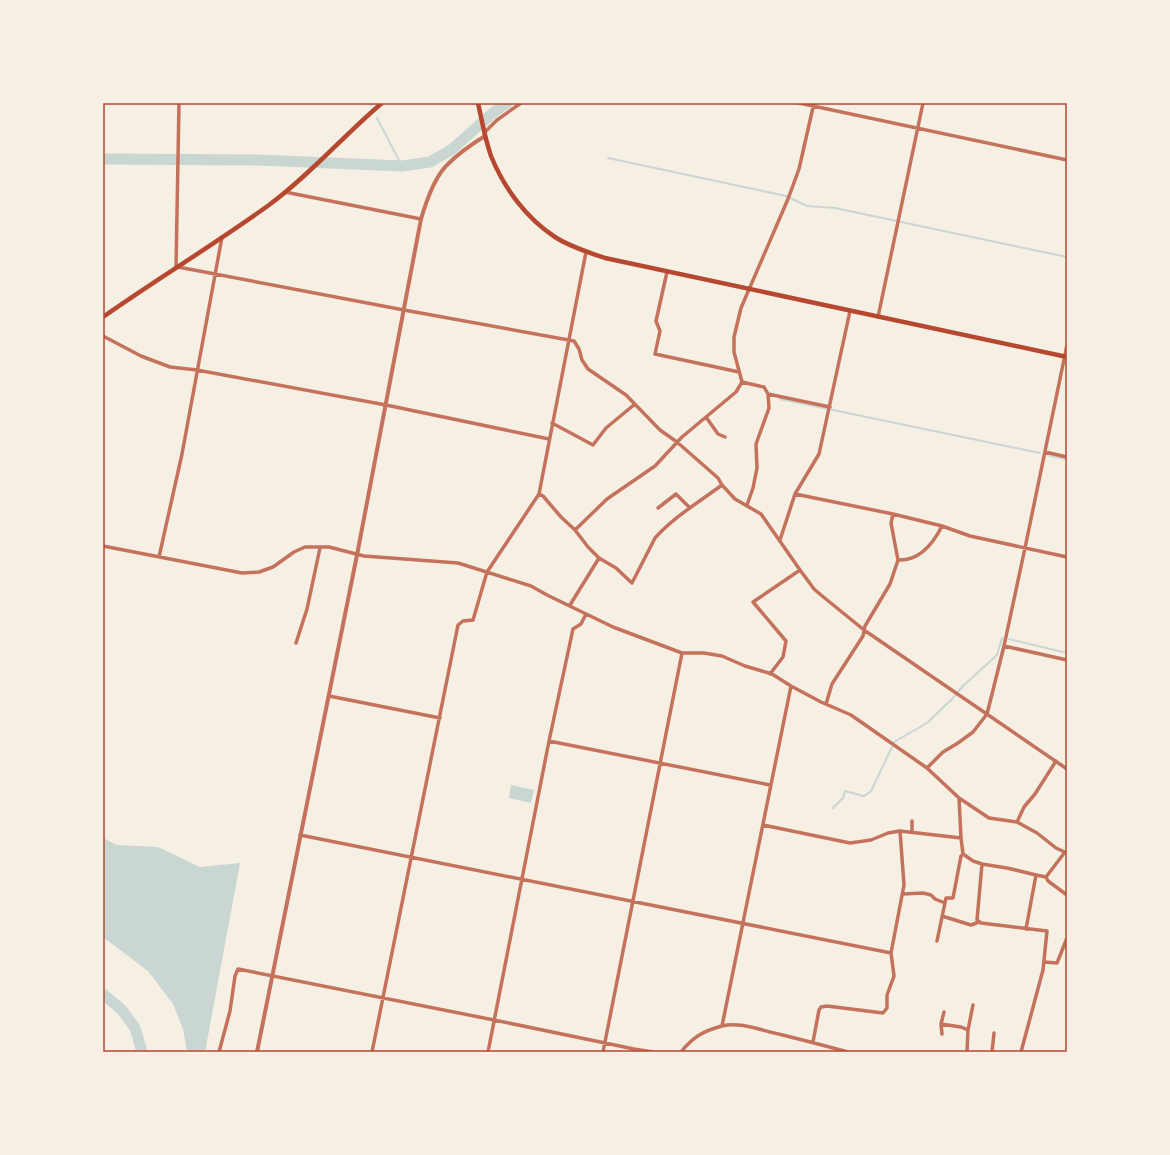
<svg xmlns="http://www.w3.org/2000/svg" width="1170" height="1155" font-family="'Space Grotesk',sans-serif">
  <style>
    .water { fill: #c9d6d2 }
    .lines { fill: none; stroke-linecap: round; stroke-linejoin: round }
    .stream { stroke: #c9d6d2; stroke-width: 2 }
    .river { stroke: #c9d6d2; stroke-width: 11 }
    .minor { stroke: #c5725c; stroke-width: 3.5 }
    .tertiary { stroke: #c5725c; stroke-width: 4 }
    .secondary { stroke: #b5482f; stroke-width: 4.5 }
    .neatline { fill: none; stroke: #b5482f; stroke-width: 1.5 }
  </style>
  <rect width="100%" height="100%" fill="#f6efe4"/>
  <!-- water -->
  <path class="water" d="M 511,785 L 534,790 L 531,803 L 509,798 Z
    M 103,838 L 117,845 L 158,847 L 200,867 L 240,863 L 205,1052 L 187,1052 L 183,1029 L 173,1004 L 148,971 L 103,937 Z"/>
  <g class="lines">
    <!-- stream -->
    <path class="stream" d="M 369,103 L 371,105
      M 377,118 L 402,166
      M 608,158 L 786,196 L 807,206 L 835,208 L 1067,257
      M 780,399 L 1040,453
      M 1050,456 L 1067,459
      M 1009,639 L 1067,653
      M 894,742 L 927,723 L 952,699 L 963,686 L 997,655 L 1002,638
      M 833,808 L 843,798 L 845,791 L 863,796 L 866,795 L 871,791 L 892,747"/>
    <!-- river -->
    <path class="river" d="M 103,159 L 258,160 L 402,166 L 430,162 L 451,150 L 494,112 L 507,103
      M 103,994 L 122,1010 L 135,1028 L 142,1052"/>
    <!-- minor -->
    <path class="minor" d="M 799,103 L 1067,160
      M 484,133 L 497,120 L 521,103
      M 285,192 L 421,219
      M 178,267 L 404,310 L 574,341 L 579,349 L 582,360 L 588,369 L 626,395 L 660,430 L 677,442 L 718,478 L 722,485 L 735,499 L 761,514 L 800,570 L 814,589 L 821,595 L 864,630 L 1067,769
      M 176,268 L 179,103
      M 667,272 L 656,321 L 660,331 L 655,354 L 739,372
      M 878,317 L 923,103
      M 103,336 L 141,356 L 170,367 L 197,370 L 386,405 L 549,439
      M 742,382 L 764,387 L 768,394 L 830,407
      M 706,417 L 718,434 L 725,437
      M 552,423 L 593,445 L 606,428 L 635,404
      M 1045,452 L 1067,457
      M 539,494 L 543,496 L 561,517 L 575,530 L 588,547 L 599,558 L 570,605
      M 795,494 L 893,514 L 942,526 L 970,536 L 1067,557
      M 747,505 L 753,488 L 757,468 L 756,444 L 769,408 L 768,394
      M 658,508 L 676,494 L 690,508
      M 575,530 L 607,499 L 655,466 L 682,437 L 736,392 L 742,382 L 734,352 L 734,337 L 741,308 L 788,199 L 799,169 L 814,103
      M 780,540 L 795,494 L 819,454 L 850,311
      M 103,546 L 242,573 L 259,572 L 273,567 L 294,552 L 305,547 L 329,547 L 364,556 L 458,563 L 531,586 L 547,595 L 613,627 L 682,653 L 704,653 L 722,656 L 745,666 L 772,674 L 791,686 L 821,702 L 851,715 L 927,768 L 959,798 L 989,818 L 1017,822 L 1037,833 L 1056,848 L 1067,853
      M 159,557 L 182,454 L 222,237
      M 599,558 L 616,568 L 632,583 L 655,538 C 674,517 699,502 722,485
      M 898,560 C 919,561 933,544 942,526
      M 296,643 L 307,609 L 320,548
      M 1004,646 L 1067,660
      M 770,674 L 783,657 L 786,641 L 753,602 L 800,570
      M 329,696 L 440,718
      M 826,704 L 832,684 L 863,636 L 865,626 L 890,584 L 898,560 L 891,523 L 893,514
      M 549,741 L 770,785
      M 927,768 L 943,752 L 958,743 L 973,732 L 987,714 L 1004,646 L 1025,548 L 1067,345
      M 959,798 L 961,838
      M 912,821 L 912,831
      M 1017,822 L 1024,807 L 1035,794 L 1056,761
      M 763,825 L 850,843 L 871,840 L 888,833 L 900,831 L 961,838 L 963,854 L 973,861 L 982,864 L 977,920 L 981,923 L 1047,931 L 1043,970 L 1021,1052
      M 300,835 L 891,953
      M 982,864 L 1007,868 L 1036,875
      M 1046,877 L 1048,881 L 1067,895
      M 903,894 L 923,893 L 931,895 L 935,899 L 945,903
      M 942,916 L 971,925 L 979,922
      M 1026,929 L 1036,875 L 1046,877 L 1065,852
      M 937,941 L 946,898 L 953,898 L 961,856 L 963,854
      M 1044,962 L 1057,963 L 1067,938
      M 941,1024 L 961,1027 L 968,1030
      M 722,1026 L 791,686
      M 942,1034 L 941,1024 L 944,1012
      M 813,1042 L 819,1010 L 821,1007 L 827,1006 L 883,1013 L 887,1008 L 887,995 L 894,976 L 891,953 L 904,885 L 900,831
      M 219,1052 L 230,1011 L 235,976 L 238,969 L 494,1020 L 634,1049 L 653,1052
      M 372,1052 L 458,625 L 463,621 L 473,620 L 487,572 L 539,494 L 586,252
      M 488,1052 L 549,741 L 573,629 L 581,624 L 586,614
      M 603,1052 L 682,653
      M 681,1052 C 693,1037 703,1031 722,1026 C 737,1022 755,1028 770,1032 C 796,1038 822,1045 848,1052
      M 967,1052 L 968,1030 L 973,1005
      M 992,1052 L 994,1033"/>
    <!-- tertiary -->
    <path class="tertiary" d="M 257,1052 L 357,555 L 421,219 C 426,202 435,176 448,164 C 459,153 472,144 485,136"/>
    <!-- secondary -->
    <path class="secondary" d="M 478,103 C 482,121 485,139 491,156 C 504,188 526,218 555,237 C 570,247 588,252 605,258 L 1067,357
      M 103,317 C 157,279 215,244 269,205 C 310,175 343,136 382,103"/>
  </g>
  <!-- border -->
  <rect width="1170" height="1155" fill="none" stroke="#f6efe4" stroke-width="208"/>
  <rect x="104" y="104" width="962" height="947" class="neatline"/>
</svg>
